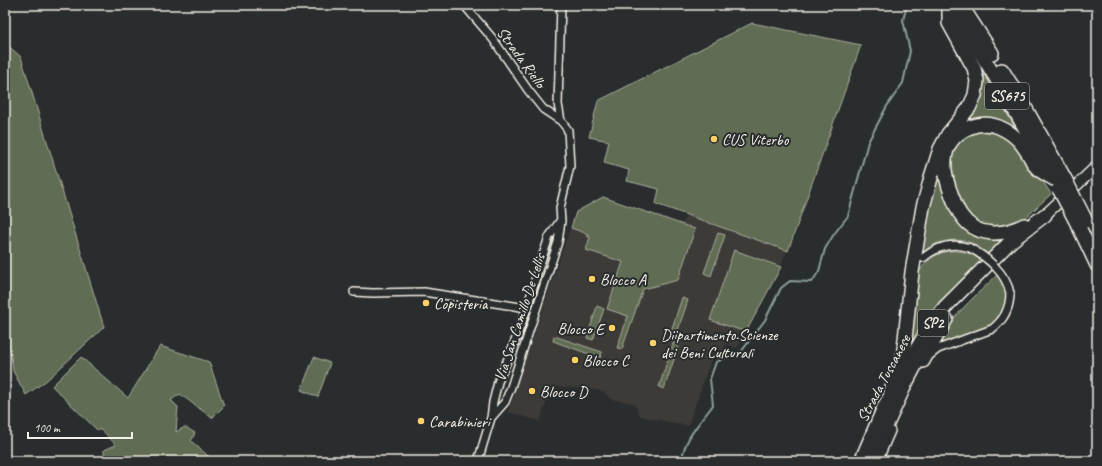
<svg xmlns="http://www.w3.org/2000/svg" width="1102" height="466" font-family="Caveat,sans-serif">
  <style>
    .built { fill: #3d3a39 }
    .green { fill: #616c53; stroke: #aaae9e }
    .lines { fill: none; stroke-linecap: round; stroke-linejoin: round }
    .stream { stroke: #8d9e9d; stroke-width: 2 }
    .street-casing { stroke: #f4f1e8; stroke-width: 10 }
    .secondary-casing { stroke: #f4f1e8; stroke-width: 13 }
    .highway-casing { stroke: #f4f1e8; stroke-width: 16 }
    .street { stroke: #2a2d2e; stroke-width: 7 }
    .secondary { stroke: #2a2d2e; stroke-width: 10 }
    .highway { stroke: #2a2d2e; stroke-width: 13 }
    .street-bridge-casing { stroke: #f4f1e8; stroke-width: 10; stroke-linecap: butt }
    .highway-bridge-casing { stroke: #f4f1e8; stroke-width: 16; stroke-linecap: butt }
    .street-bridge { stroke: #2a2d2e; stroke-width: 7 }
    .highway-bridge { stroke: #2a2d2e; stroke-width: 13 }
    .poi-dot { fill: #ffd166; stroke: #2a2d2e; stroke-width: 1.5 }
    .labels { text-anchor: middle; stroke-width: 4; stroke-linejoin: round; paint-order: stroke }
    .shield { fill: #2a2d2e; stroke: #b7b6b0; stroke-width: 1 }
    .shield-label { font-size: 15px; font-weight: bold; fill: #f4f1e8 }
    .street-label { font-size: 16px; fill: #f4f1e8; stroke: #2a2d2e }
    .poi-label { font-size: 16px; fill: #f4f1e8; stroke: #2a2d2e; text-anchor: start }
  </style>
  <rect width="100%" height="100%" fill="#2a2d2e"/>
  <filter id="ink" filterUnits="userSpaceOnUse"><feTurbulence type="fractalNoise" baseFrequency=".025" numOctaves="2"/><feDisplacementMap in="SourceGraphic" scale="8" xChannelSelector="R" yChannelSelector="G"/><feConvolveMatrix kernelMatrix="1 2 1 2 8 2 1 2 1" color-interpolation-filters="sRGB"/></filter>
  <g filter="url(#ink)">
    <!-- built -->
    <path class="built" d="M 603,197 L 683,224 L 686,215 L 786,251 L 779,272 L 737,348 L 726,344 L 721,356 L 713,354 L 688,426 L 640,416 L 634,403 L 610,399 L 606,393 L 597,390 L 552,386 L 540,421 L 508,412 L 576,211 Z"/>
    <!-- green -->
    <path class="green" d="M 752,23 L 861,45 L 788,251 L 656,204 L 659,189 L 627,181 L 629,170 L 604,163 L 609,141 L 589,137 L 598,101 Z
      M 5,43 L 21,57 L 104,327 L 47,380 L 26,395 L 13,371 L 5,311 Z
      M 985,75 L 1015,128 L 964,124 L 972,114 L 978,103 Z
      M 991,129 L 1019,144 L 1051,194 L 1019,224 L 1013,227 L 985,226 L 975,222 L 965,211 L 950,178 L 950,154 L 954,146 L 966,134 Z
      M 939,167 L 958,216 L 1010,235 L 913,344 L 912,327 L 918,274 C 928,254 950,246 970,254 L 974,244 C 954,236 936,241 920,254 L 923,229 Z
      M 603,197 L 695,229 L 678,280 L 643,289 L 622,349 L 617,348 L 628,316 L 607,309 L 623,262 L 586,250 L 590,237 L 587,236 L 588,234 L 571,228 L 576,212 Z
      M 718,233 L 725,235 L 711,276 L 704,273 Z
      M 734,250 L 781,267 L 746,332 L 710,320 Z
      M 998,274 C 1011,290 1009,318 989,328 C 981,332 971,334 963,337 C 955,339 947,344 939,344 C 948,318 978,294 998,274 Z
      M 682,298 L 688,300 L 676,336 L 670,334 Z
      M 597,306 L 604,309 L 593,340 L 587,338 Z
      M 554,336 L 602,352 L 600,358 L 553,341 Z
      M 675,337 L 681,339 L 664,389 L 659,387 Z
      M 160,346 L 209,362 L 224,406 L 212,418 L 180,394 L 171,400 L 178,407 L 176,432 L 185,427 L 195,433 L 191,441 L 214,461 L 108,461 L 104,454 L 104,450 L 116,445 L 103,431 L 96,429 L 52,386 L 81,357 L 128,398 Z
      M 314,357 L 330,363 L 318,397 L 301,390 Z"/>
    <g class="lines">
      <!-- stream -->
      <path class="stream" d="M 682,461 C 683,439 701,422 713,405 L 710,379 L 716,362 L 729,356 L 741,352 L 765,320 L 781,288 L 790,281 L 812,282 L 819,271 L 825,249 L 834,234 L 848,216 L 868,142 L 887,106 L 903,83 L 910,51 L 903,20 L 907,5"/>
      <!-- street casing -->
      <g class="street-casing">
        <path id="street" d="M 464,5 L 493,39 L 528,90 L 543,109 L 561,121
          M 923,258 C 937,246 953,242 970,248
          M 354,292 L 373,293 L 424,292 L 527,308
          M 929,356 L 938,349 L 992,329 C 1004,320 1010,308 1010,293
          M 491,418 L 505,402 L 511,387 L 558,242 L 561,221 L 560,208 L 570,166 L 568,130 L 561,121 L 558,104 L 561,5
          M 478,461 L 491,418 L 493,402 L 498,382 L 512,349 L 527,308 L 538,270 L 549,237 L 560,221
          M 878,461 L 891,431"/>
      </g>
      <!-- secondary casing -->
      <g class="secondary-casing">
        <path id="secondary" d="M 1045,215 L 1097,166"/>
      </g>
      <!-- highway casing -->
      <g class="highway-casing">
        <path id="highway" d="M 950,5 C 987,61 1020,118 1052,177
          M 961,5 L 992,53
          M 1002,70 L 1022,102 L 1066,181
          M 1024,225 C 1003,236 976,238 961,215 C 957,210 955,203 952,196 C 942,171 939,141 968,128 C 980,123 992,123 1003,129 C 1016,135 1023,145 1030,157 C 1032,160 1033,164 1036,167 C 1040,172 1048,175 1054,179
          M 1078,225 L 1097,265
          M 923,361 L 946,319
          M 904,371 L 930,326 L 945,307 L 1011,241 L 1045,215
          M 890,397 L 894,379 L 903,358 L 912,272 L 923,207 L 932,174 L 940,149 L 948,134 L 969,108 L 975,95 L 977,81 L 974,68 L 949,23 L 949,5
          M 861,461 L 885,405 L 894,390
          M 870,461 L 905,385 L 916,364"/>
      </g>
      <!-- street -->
      <use href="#street" class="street"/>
      <!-- secondary -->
      <use href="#secondary" class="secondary"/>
      <!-- highway -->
      <use href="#highway" class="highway"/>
      <!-- street-bridge casing -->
      <g class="street-bridge-casing">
        <path id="street-bridge" d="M 970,248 C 987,257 1006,273 1010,293"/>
      </g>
      <!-- highway-bridge casing -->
      <g class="highway-bridge-casing">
        <path id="highway-bridge" d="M 1066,181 L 1086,221
          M 1059,189 L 1078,225"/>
      </g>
      <!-- street-bridge -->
      <use href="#street-bridge" class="street-bridge"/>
      <!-- highway-bridge -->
      <use href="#highway-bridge" class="highway-bridge"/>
    </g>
  </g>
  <!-- markers -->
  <g class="poi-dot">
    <circle cx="714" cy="139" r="4"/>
    <circle cx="592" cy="279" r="4"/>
    <circle cx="426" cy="303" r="4"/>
    <circle cx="612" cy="328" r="4"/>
    <circle cx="653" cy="343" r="4"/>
    <circle cx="575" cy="360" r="4"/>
    <circle cx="532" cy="391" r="4"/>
    <circle cx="421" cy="421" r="4"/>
  </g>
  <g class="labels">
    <!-- shield labels -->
    <g class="shield">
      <rect x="985" y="83" width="44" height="26" rx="3"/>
      <rect x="918" y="310" width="30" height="26" rx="3"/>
    </g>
    <g class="shield-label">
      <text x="1007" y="101">SS675</text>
      <text x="933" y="328">SP2</text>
    </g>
    <!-- street labels -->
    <g class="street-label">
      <text transform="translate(522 57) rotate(54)" y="6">Strada Riello</text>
      <text transform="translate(519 317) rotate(-72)" y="6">Via San Camillo De Lellis</text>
      <text transform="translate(883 378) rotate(-62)" y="6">Strada Tuscanese</text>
    </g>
    <!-- poi labels -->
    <g class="poi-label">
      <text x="722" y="145">CUS Viterbo</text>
      <text x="600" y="285">Blocco A</text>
      <text x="434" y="309">Copisteria</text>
      <text x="604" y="334" text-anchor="end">Blocco E</text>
      <text x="661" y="340">Diipartimento.Scienze<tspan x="661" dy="18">dei Beni Culturali</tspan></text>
      <text x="583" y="366">Blocco C</text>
      <text x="540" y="397">Blocco D</text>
      <text x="429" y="427">Carabinieri</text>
    </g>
  </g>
  <!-- margin -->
  <rect width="1102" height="466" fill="none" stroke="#2a2d2e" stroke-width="20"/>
  <rect x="10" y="10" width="1082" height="446" fill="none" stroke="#f4f1e8" stroke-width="1.5" filter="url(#ink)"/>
  <!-- scale -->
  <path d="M28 432v6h104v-6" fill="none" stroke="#f4f1e8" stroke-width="2"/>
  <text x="34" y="432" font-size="12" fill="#f4f1e8" stroke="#2a2d2e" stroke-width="3" paint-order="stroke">100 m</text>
</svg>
